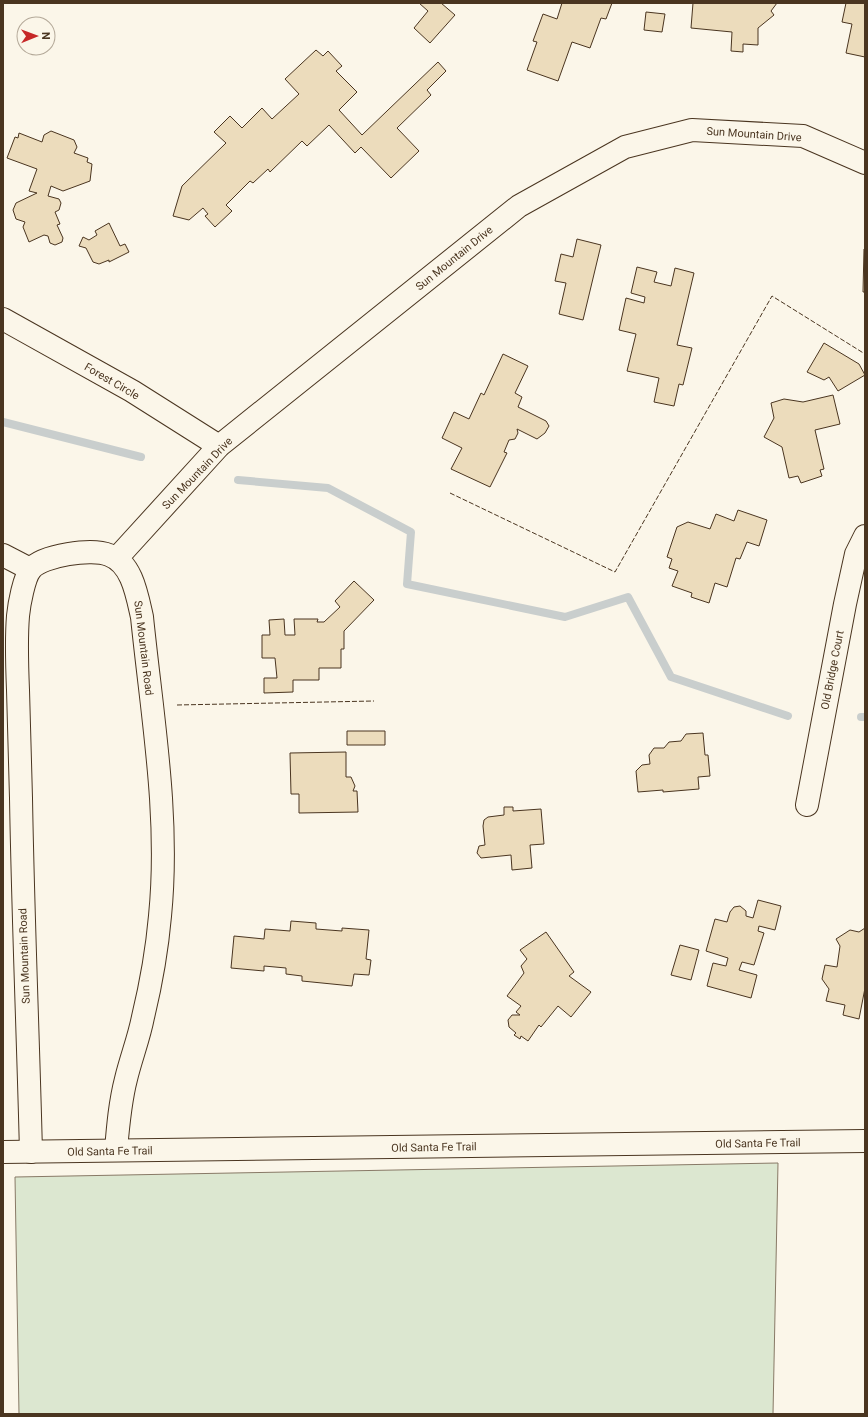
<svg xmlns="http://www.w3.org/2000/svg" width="868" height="1417" font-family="Roboto,sans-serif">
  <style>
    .green { fill: #dce7d0; stroke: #887966 }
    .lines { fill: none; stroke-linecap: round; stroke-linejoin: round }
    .stream { stroke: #c9cecd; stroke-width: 8 }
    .building { fill: #ecdcbc; stroke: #4a3520 }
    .minor-casing { stroke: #4a3520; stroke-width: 24 }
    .tertiary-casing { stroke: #4a3520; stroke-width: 24 }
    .minor { stroke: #fbf6e9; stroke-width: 22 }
    .tertiary { stroke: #fbf6e9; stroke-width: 22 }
    .fence { stroke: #4a3520; stroke-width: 1; stroke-dasharray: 5 2; stroke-linecap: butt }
    .labels { text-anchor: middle; stroke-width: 3; stroke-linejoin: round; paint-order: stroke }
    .street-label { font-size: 11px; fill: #4a3520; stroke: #fbf6e9 }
  </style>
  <rect width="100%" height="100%" fill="#fbf6e9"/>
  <!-- green -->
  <path class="green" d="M 778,1163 L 773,1414 L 19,1414 L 15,1177 Z"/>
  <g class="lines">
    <!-- stream -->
    <path class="stream" d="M 3,422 L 141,457
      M 238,480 L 328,488 L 411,532 L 407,584 L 565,617 L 628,597 L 671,677 L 788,716
      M 861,717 L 865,717"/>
  </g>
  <!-- building -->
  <path class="building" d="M 419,3 L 441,3 L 455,15 L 430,43 L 414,28 L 428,11 Z
    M 562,3 L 612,3 L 606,19 L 601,18 L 590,48 L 572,42 L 558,81 L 527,70 L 537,42 L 533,41 L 543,14 L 557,19 Z
    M 693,3 L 777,3 L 771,11 L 774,15 L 758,28 L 758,45 L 743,44 L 743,52 L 731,51 L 732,32 L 691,28 Z
    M 846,3 L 865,3 L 865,57 L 846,53 L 852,24 L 842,22 Z
    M 646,12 L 665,14 L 662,32 L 644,30 Z
    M 316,50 L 323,56 L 328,51 L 342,66 L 336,71 L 357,92 L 339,110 L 362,135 L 438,62 L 446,71 L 427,90 L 431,95 L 397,128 L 419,151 L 391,178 L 361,147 L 355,153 L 329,125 L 307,146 L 302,141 L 270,172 L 268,169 L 253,183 L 250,181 L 226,205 L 232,211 L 215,227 L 205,216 L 208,214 L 203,208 L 189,220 L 173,216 L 182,186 L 226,143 L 214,132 L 230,116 L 242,128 L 262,108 L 272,119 L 299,94 L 285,79 Z
    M 51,131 L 74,140 L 77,147 L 74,153 L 88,158 L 87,162 L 92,164 L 90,181 L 63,191 L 51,186 L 48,196 L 59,199 L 61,203 L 59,210 L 55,212 L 60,224 L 57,225 L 63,238 L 62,242 L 55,245 L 50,243 L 48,236 L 44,235 L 29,242 L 23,227 L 25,222 L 16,219 L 13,210 L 16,203 L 37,193 L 29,191 L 37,169 L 7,158 L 15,137 L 18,138 L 19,133 L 42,142 L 44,135 Z
    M 109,223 L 120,246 L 125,244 L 129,252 L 109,262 L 109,260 L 99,264 L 93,262 L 86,248 L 79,246 L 83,237 L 89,240 L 97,235 L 95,231 Z
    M 577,239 L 601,245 L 583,320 L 559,314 L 566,283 L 555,281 L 561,254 L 573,257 Z
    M 864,249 L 865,249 L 865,292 L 863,292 Z
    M 637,267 L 657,272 L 654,282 L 671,286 L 675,268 L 694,273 L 677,345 L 692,348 L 683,385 L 679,384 L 674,406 L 654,402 L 659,378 L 627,371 L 636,334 L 619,330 L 626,298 L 644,303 L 645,297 L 631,293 Z
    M 824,343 L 859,364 L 865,375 L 838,391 L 829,377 L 824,380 L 807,372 Z
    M 503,354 L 528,366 L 515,393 L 522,397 L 518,407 L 546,421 L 549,426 L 545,433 L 537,439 L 517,429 L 518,433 L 515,439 L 509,440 L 504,452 L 507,453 L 490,487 L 451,469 L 462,448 L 442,438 L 454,412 L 469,419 L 481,393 L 484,395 Z
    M 833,395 L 840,424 L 815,430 L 824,469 L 820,470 L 822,476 L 801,483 L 798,476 L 789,478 L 782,447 L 764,437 L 774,418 L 771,403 L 784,399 L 803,402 Z
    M 738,510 L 767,520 L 759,546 L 747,542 L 740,559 L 736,558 L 727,587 L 715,583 L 709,603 L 691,597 L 692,593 L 672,586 L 678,571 L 669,568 L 672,559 L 667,557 L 677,527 L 688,522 L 710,529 L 716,514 L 734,521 Z
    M 354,581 L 374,600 L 344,631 L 344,649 L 341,649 L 341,668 L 319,668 L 319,680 L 293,680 L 293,692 L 264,693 L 264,678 L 277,678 L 275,658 L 262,658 L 262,635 L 270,635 L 269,620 L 284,619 L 285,635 L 295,635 L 294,619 L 318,619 L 317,622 L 324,622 L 340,607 L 335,601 Z
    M 347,731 L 385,731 L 385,745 L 347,745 Z
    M 703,733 L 705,755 L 708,755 L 710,776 L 698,777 L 699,789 L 663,792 L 663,790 L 638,792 L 636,771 L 642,765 L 650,764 L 649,755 L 654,748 L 664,748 L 669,742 L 681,741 L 686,734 Z
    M 346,752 L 346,777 L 351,777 L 355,786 L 353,791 L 357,791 L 358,812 L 299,813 L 299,794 L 291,794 L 290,753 Z
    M 504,807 L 513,807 L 513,811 L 541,809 L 544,844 L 530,845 L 532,868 L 512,870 L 511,855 L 481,858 L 477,853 L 479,846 L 485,845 L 483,826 L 484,820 L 488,817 L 504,815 Z
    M 758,900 L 781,906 L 775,930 L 759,926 L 758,931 L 764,933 L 754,965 L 742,962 L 739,970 L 757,975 L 751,998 L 707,986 L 713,963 L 726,966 L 728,958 L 706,951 L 715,919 L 727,922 L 730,912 L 734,907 L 740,906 L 746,911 L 746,916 L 753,918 Z
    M 291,921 L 316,923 L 316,929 L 342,931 L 342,928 L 369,930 L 366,959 L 371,960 L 369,975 L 354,974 L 352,986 L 302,981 L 302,976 L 286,974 L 286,968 L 264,966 L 264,971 L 231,968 L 234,936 L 264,939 L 265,929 L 290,931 Z
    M 865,928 L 865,988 L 859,1019 L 843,1015 L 845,1005 L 826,1001 L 829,989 L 822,979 L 825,965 L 837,967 L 840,946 L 836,939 L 850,930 L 859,932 Z
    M 546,932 L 574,972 L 569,976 L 591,992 L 571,1017 L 558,1006 L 541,1027 L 539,1025 L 528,1041 L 521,1036 L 520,1039 L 514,1035 L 516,1033 L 509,1027 L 508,1020 L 512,1015 L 520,1015 L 516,1012 L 521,1006 L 507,996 L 524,973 L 521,966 L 527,959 L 520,950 Z
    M 680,945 L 699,950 L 691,980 L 671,975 Z"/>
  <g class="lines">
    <!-- minor casing -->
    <g class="minor-casing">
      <path id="minor" d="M 3,319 L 132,391 L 219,446
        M 3,555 L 30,569
        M 117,558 L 219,446 L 519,206 L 625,147 L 692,130 L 803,136 L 865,163
        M 807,805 L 845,604 L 856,554 L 865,536
        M 31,1152 C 28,1034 23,916 21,798 C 20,762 19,726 18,690 C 17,666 16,640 18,616 C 19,605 24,577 31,569 C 43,555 92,548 109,555 C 132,563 137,595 142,617 C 152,716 170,816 160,916 C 157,950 151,984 143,1017 C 139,1038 131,1058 126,1079 C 120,1102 118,1126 116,1150"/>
    </g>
    <!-- tertiary casing -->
    <g class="tertiary-casing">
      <path id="tertiary" d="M 3,1152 L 865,1141"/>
    </g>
    <!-- minor -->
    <use href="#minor" class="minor"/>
    <!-- tertiary -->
    <use href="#tertiary" class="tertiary"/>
    <!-- fence -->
    <path class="fence" d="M 450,493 L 615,572 L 772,296 L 865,354
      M 177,705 L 374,701"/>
  </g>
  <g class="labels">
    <!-- street labels -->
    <g class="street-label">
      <text transform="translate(754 134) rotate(4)" y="4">Sun Mountain Drive</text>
      <text transform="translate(454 258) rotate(-39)" y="4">Sun Mountain Drive</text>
      <text transform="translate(112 381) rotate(30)" y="4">Forest Circle</text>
      <text transform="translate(197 473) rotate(-46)" y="4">Sun Mountain Drive</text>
      <text transform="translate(144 648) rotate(83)" y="4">Sun Mountain Road</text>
      <text transform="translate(832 670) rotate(-79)" y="4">Old Bridge Court</text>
      <text transform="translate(24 956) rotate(-92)" y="4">Sun Mountain Road</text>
      <text transform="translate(758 1143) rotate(-1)" y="4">Old Santa Fe Trail</text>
      <text transform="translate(434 1147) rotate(-1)" y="4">Old Santa Fe Trail</text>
      <text transform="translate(110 1151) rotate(-1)" y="4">Old Santa Fe Trail</text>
    </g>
  </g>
  <!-- border -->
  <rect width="868" height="1417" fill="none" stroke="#4a3520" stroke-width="8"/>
  <!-- north arrow -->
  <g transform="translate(36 36) rotate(89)"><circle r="19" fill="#fbf6e9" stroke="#b4a999"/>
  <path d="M0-3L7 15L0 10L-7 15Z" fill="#c62828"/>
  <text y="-6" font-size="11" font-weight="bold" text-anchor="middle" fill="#4a3520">N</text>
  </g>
</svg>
